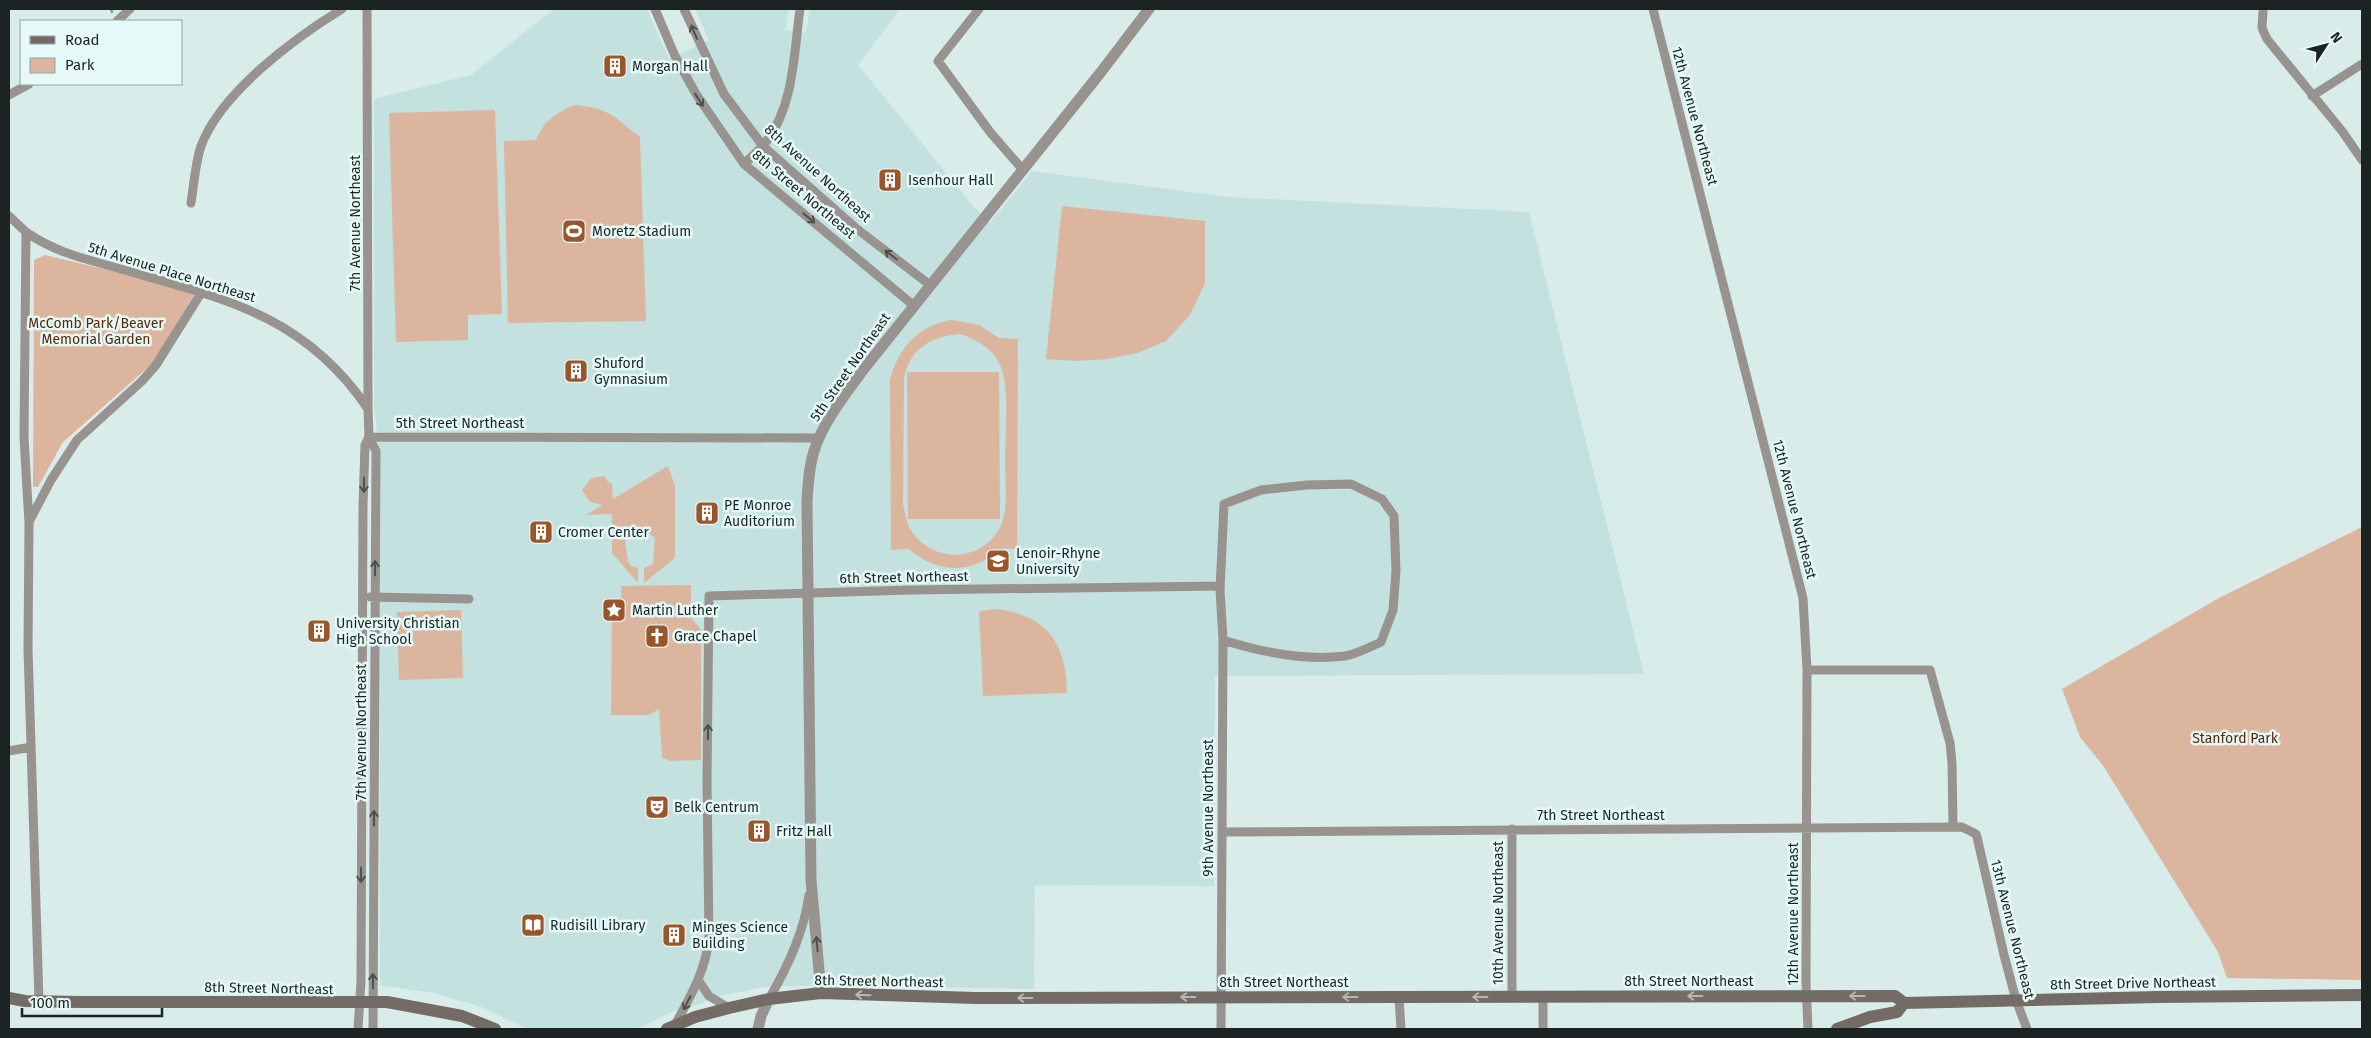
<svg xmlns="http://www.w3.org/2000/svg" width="2371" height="1038" font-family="'Fira Sans',sans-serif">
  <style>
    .built { fill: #c3e1df }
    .green { fill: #dcb59f; fill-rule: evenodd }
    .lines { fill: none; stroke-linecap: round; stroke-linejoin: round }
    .stream { stroke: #5caaa8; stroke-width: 2.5 }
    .minor { stroke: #99938f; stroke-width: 9 }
    .tertiary { stroke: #99938f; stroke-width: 11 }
    .secondary { stroke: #746b66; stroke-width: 12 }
    .oneway { stroke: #4e504e }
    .oneway2 { stroke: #b2b9b6 }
    .labels { text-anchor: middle; stroke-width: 5; stroke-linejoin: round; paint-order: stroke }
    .poi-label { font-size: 14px; fill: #1c2423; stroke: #e5f9f8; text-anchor: start }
    .street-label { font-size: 14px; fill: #1c2423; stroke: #e5f9f8 }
    .park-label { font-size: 14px; fill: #5a2804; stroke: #e5f9f8 }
  </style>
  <rect width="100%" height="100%" fill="#d8ecea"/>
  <!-- built -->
  <path class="built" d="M 554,9 L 647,9 L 669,59 L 709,40 L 695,9 L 789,9 L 785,30 L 806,33 L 810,9 L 900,9 L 858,65 L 973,206 L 990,223 L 1032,171 L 1228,197 L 1529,212 L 1644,674 L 1215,676 L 1214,886 L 1035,885 L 1034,989 L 837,985 L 763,987 L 720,996 L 691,1007 L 676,1010 L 637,1029 L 527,1029 L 482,1007 L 433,993 L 380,985 L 379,448 L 374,406 L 374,99 L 471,75 Z"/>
  <!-- green -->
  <path class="green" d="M 574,105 C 608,107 614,117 640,137 L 646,321 L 508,323 L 504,141 L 536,140 C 546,119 553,115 574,105 Z
    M 495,110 L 502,314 L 468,315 L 468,340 L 396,342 L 389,113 Z
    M 1062,206 L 1205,221 L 1205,283 L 1190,315 L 1166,341 L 1137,353 L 1108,359 L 1077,361 L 1046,359 Z
    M 45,255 L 196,291 L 153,363 L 63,442 L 38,487 L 33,487 L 34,260 Z
    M 951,320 L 979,325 L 999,338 L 1018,339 L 1017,549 C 1013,549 1006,548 1001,549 C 995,552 988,559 981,562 C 955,574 930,567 909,549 L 891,550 L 890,380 C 898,348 918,326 951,320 ZM 960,334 C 978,340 992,348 1000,365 C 1010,387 1005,435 1005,460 C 1005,476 1007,493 1005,510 C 1004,517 1002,525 998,531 C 977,563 933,562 912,532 C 906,523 905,513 903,503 L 904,378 C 910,349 931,336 960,334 Z
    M 907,372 L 999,372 L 1000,519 L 908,519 Z
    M 668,466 L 675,486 L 675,558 L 644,583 L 644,568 L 653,564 L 655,538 L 644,529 L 633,528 L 625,539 L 628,562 L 631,566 L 638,568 L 638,583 L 612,553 L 612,514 L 586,515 L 602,505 L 589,501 L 582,490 L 591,478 L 605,476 L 606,480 L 612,484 L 613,499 Z
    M 2362,527 L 2362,980 L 2227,978 L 2218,952 L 2104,767 L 2080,737 L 2062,689 L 2219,598 Z
    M 691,585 L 691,606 L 686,611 L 701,630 L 701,760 L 671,761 L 662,758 L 659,709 L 649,715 L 611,715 L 612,619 L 622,618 L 621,586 Z
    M 996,609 C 1047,615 1067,644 1067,693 L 983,696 L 979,611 Z
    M 461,610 L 463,678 L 399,680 L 397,612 Z"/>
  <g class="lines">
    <!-- stream -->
    <path class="stream" d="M 111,9 L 112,12"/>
    <!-- minor -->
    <path class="minor" d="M 367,9 L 368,409 L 369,437 L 376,451 L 373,1029
      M 655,9 L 675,56 L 696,94 L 744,164 L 913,305
      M 684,9 L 724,94 L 763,146 L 857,229 L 930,285
      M 979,9 L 938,61 L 990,132 L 1023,170
      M 1653,9 L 1803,598 L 1807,670 L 1806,982 L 1808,1029
      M 2263,12 L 2262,28 L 2267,39 L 2342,131 L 2362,160
      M 117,21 L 130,9
      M 9,95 L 29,84
      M 2312,96 L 2362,64
      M 744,164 C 751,157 760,150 766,142 C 794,106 794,52 800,9
      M 191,203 C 194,184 195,164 201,146 C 221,92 295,38 342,9
      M 9,216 L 26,232 L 24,438 L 29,523 L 28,649 L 39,1001
      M 26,232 C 56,253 86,259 121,269 C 222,298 305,315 368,409
      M 369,437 L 819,438
      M 29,522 L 51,480 L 77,440 L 142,381 L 156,365 L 201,293
      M 370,597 L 469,599
      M 1807,670 L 1930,670 L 1950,743 L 1952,763 L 1953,827
      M 9,751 L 31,747
      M 1223,832 L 1962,827 L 1976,834 L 1977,837 L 2004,955 L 2016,1000 L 2027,1029
      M 698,980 L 709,996 L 729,1008
      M 1399,997 L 1401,1029
      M 1512,997 L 1512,829
      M 769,999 C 788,966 804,932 809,895
      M 675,1025 C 690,997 706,970 709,938 L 707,781 L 709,596 L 911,590 L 1220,586
      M 358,1029 L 361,981 L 363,506 L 365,445 L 369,437
      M 1221,1029 L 1223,640 L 1220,590 L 1224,504 L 1261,490 L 1307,485 L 1351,484 L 1382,499 L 1394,516 L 1396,571 L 1393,610 L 1381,642 C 1370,647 1357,654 1345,656 C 1305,661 1261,652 1223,640
      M 1543,1029 L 1543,997"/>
    <!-- tertiary -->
    <path class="tertiary" d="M 821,993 L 811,880 L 807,501 C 808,484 809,467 814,451 C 823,422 845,395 863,370 L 1101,72 L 1149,9
      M 758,1029 L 761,1016 L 769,999"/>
    <!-- secondary -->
    <path class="secondary" d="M 9,998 L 25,1001 L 80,1002 L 387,1002 L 462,1016 L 495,1029
      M 1904,1003 L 2158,997 L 2362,995
      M 667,1029 L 695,1017 L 729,1008 L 769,999 L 821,993 L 975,998 L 1895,996 L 1904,1003
      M 1837,1029 L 1870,1017 L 1897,1012 L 1904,1003"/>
  </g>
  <!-- one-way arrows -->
  <defs><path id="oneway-shaft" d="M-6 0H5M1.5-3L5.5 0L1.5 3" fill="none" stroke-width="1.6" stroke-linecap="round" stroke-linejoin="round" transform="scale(1.25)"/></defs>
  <g class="oneway">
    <use href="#oneway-shaft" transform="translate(694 32) rotate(-114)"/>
    <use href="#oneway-shaft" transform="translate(699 100) rotate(58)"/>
    <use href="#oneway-shaft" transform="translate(809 218) rotate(40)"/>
    <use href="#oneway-shaft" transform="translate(891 255) rotate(-143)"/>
    <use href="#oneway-shaft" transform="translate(364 485) rotate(91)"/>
    <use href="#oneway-shaft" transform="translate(375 568) rotate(-90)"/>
    <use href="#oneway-shaft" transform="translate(708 732) rotate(-89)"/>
    <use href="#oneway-shaft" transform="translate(374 818) rotate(-90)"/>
    <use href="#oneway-shaft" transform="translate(361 875) rotate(90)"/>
    <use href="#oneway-shaft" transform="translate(817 944) rotate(-95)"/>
    <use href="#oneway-shaft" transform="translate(373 981) rotate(-91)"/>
    <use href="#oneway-shaft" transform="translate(687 1003) rotate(117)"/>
  </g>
  <g class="oneway2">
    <use href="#oneway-shaft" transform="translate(863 995) rotate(-178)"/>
    <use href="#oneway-shaft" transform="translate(1695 996) rotate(180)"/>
    <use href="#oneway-shaft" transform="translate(1857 996) rotate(-180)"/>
    <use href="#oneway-shaft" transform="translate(1188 997) rotate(180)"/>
    <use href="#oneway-shaft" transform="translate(1350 997) rotate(-180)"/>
    <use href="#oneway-shaft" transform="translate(1480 997) rotate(-180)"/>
    <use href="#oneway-shaft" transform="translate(1025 998) rotate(180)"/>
  </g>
  <!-- icons -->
  <defs>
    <g id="building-square" transform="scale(1.25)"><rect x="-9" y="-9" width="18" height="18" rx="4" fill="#9b552a" stroke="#e5f9f8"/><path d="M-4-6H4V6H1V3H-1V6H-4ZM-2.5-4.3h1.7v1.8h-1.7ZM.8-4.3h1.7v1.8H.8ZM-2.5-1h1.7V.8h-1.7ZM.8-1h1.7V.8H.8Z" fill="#fff"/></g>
    <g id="stadium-square" transform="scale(1.25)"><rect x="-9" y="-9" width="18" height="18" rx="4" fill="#9b552a" stroke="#e5f9f8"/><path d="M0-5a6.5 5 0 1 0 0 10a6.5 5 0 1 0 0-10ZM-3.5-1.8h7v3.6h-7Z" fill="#fff"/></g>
    <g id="university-square" transform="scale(1.25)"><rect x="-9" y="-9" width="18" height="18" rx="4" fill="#9b552a" stroke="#e5f9f8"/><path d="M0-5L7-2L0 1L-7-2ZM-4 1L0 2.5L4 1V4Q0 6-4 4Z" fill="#fff"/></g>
    <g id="sight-square" transform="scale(1.25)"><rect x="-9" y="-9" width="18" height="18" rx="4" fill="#9b552a" stroke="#e5f9f8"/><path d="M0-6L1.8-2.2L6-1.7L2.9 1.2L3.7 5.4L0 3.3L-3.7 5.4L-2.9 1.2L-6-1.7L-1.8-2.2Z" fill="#fff"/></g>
    <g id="church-square" transform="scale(1.25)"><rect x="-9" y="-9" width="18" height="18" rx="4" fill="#9b552a" stroke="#e5f9f8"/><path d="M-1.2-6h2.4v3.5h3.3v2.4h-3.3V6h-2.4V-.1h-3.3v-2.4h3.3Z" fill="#fff"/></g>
    <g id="theatre-square" transform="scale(1.25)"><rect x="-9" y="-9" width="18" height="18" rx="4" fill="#9b552a" stroke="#e5f9f8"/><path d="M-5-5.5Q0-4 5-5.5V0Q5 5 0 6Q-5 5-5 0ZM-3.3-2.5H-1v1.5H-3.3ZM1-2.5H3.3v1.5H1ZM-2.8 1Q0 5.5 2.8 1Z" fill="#fff"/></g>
    <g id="library-square" transform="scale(1.25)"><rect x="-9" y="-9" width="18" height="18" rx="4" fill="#9b552a" stroke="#e5f9f8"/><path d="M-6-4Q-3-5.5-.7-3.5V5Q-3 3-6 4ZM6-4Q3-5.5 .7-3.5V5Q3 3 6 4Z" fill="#fff"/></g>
  </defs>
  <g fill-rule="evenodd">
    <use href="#building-square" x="615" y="66"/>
    <use href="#building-square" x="890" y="180"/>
    <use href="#stadium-square" x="574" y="231"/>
    <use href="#building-square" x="576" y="371"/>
    <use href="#building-square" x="707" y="513"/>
    <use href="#building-square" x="541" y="532"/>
    <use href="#university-square" x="998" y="561"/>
    <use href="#sight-square" x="614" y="610"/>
    <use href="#building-square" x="319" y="631"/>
    <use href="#church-square" x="657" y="636"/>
    <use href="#theatre-square" x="657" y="807"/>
    <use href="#building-square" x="759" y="831"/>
    <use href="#library-square" x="533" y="925"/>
    <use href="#building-square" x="674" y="935"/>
  </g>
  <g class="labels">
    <!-- poi labels -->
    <g class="poi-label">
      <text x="632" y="71">Morgan Hall</text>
      <text x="908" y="185">Isenhour Hall</text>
      <text x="592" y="236">Moretz Stadium</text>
      <text x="594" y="368">Shuford<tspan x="594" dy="16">Gymnasium</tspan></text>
      <text x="724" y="510">PE Monroe<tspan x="724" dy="16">Auditorium</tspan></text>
      <text x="558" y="537">Cromer Center</text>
      <text x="1016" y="558">Lenoir-Rhyne<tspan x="1016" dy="16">University</tspan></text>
      <text x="632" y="615">Martin Luther</text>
      <text x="336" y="628">University Christian<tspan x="336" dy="16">High School</tspan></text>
      <text x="674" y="641">Grace Chapel</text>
      <text x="674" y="812">Belk Centrum</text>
      <text x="776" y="836">Fritz Hall</text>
      <text x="550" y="930">Rudisill Library</text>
      <text x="692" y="932">Minges Science<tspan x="692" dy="16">Building</tspan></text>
    </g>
    <!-- street labels -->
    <g class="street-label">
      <text transform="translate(1695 116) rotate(75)" y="5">12th Avenue Northeast</text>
      <text transform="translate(818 173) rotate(42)" y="5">8th Avenue Northeast</text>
      <text transform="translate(804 194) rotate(40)" y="5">8th Street Northeast</text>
      <text transform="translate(355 223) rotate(-90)" y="5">7th Avenue Northeast</text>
      <text transform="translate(172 272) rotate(17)" y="5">5th Avenue Place Northeast</text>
      <text transform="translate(850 367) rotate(-55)" y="5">5th Street Northeast</text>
      <text x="460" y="428">5th Street Northeast</text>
      <text transform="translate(1795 509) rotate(76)" y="5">12th Avenue Northeast</text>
      <text transform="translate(904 577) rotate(-1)" y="5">6th Street Northeast</text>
      <text transform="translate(361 732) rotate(-90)" y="5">7th Avenue Northeast</text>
      <text transform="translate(1208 808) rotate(-90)" y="5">9th Avenue Northeast</text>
      <text x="1601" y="820">7th Street Northeast</text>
      <text transform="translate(1498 913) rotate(-90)" y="5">10th Avenue Northeast</text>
      <text transform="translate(1793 914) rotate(-90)" y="5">12th Avenue Northeast</text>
      <text transform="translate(2013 929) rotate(76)" y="5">13th Avenue Northeast</text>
      <text transform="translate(879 981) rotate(1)" y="5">8th Street Northeast</text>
      <text x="1689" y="986">8th Street Northeast</text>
      <text x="1284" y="987">8th Street Northeast</text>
      <text transform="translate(2133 983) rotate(-1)" y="5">8th Street Drive Northeast</text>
      <text transform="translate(269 988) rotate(1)" y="5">8th Street Northeast</text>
    </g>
    <!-- park labels -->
    <g class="park-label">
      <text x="96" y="328">McComb Park/Beaver<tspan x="96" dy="16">Memorial Garden</tspan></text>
      <text x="2235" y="743">Stanford Park</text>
    </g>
  </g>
  <!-- border -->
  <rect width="2371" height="1038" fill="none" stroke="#1c2423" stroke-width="20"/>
  <!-- legend -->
  <rect x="20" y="20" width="162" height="65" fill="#e5f9f8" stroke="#95a4a3"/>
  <rect x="30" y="36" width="25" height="8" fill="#746b66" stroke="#95a4a3"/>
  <text x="65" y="45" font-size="15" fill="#1c2423">Road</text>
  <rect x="30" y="58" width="25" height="15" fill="#dcb59f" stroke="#95a4a3"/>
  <text x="65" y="70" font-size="15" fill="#1c2423">Park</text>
  <!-- north arrow -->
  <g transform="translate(2326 45) rotate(54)" stroke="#e5f9f8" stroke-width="4" paint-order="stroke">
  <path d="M0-4L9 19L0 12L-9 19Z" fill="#1c2423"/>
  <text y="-8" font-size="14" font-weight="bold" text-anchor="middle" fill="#1c2423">N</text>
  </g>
  <!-- scale -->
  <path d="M22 1008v8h140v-8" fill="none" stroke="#1c2423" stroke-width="2.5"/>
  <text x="30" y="1008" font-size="15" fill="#1c2423" stroke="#e5f9f8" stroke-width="4" paint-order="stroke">100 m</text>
</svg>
